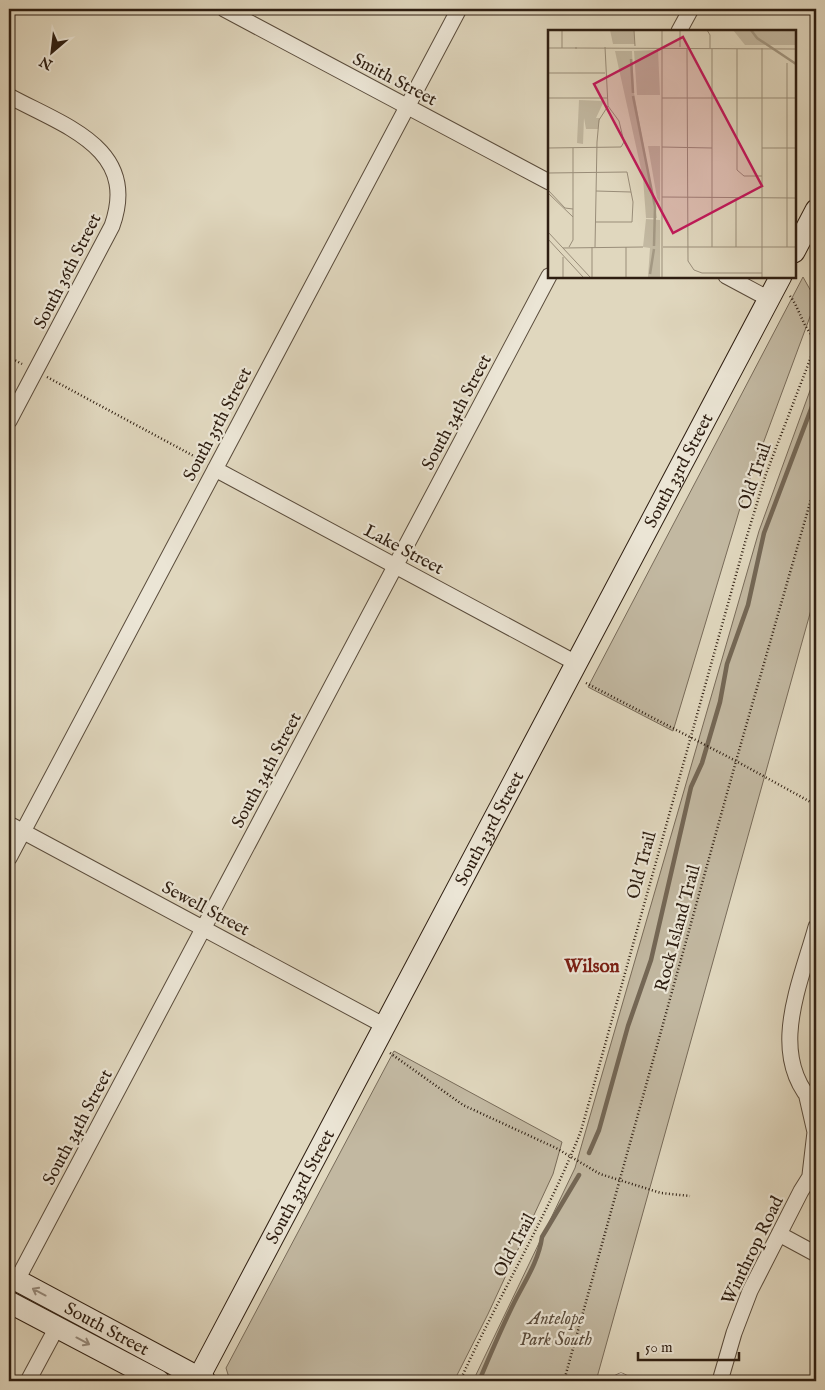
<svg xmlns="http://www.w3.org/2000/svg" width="825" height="1390" font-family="'IM FELL English',serif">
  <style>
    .green { fill: #c2b8a1; stroke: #786b59 }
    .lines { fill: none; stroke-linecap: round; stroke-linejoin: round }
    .stream { stroke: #746755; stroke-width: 4.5 }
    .lane-casing { stroke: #5a4c3c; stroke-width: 9 }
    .street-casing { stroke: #5a4c3c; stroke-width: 17 }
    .secondary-casing { stroke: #2e1e11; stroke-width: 23 }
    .path { stroke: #2e1e11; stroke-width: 2.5; stroke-dasharray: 1 2.5; stroke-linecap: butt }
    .lane { stroke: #ebe5d5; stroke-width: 8 }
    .street { stroke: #ebe5d5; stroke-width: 15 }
    .secondary { stroke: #ebe5d5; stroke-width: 21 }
    .oneway { stroke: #968b7d }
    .labels { text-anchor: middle; stroke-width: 4.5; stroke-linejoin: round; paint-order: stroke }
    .street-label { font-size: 18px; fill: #2e1e11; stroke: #ebe5d5 }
    .park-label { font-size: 18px; font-style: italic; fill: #5a4c3c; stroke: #ebe5d5 }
    .neighbourhood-label { font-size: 19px; font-weight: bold; fill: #7a1f14; stroke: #ebe5d5 }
    .inset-river { fill: none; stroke: #a39883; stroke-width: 2.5 }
    .inset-road { fill: none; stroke: #998d79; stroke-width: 1 }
    .view { fill: #c2185b; fill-opacity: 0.15; stroke: #c2185b; stroke-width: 2.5 }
    .inset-edge { fill: none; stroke: #2e1e11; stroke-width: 2.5 }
  </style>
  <rect width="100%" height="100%" fill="#e0d7be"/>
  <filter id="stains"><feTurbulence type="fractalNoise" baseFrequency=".004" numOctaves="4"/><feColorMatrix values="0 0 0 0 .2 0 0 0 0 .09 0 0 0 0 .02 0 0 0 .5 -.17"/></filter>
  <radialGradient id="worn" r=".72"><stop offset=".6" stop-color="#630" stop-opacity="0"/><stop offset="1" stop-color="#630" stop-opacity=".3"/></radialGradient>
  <!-- green -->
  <path class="green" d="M 803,277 L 812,293 L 811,314 L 744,495 L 673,731 L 588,687 Z
    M 816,374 L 816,592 L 596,1381 L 473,1381 L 575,1168 L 759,531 Z
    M 394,1051 L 562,1142 L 553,1174 L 488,1314 L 454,1381 L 230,1381 L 226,1368 Z"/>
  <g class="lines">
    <!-- stream -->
    <path class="stream" d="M 589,1153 L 599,1130 L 628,1026 L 651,960 L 691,787 L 702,763 L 720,702 L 727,664 L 748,605 L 764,533 L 816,396
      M 479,1381 C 491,1353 503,1324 517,1297 C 527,1278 539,1259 542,1237 L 579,1175"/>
    <!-- lane casing -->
    <g class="lane-casing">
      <path id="lane" d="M 613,1381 L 621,1377 L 629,1381"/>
    </g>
    <!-- street casing -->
    <g class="street-casing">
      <path id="street" d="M 224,9 L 549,182
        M 679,31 L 691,9
        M 9,96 C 64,126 140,148 112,226 L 9,421
        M 726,276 L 769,299
        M 215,469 L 576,663
        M 9,824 L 385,1026
        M 9,858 L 459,9
        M 816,927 C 800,985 766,1056 816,1106
        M 807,1097 L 815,1132 L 810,1175
        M 779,1234 L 816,1254
        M 17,1280 L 549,276
        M 28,1381 L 57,1327
        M 720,1381 L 734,1333 L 750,1291 L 801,1191 L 816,1167"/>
    </g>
    <!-- secondary casing -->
    <g class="secondary-casing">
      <g id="secondary">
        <path d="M 794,252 L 816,210"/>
        <path id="s1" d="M 9,1276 L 205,1381"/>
        <path d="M 9,1302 L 159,1381"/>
        <path id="s2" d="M 197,1381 L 781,276"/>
      </g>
    </g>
    <!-- path -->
    <path class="path" d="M 790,296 C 800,309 803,329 816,339
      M 9,357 L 22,364
      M 47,377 L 203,461
      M 586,683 L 736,761 L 816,805
      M 390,1053 L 463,1105 L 556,1148 L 600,1174 L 661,1193 L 690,1196
      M 460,1381 C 498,1297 547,1217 581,1131 L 746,539 L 766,474 L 816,344
      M 564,1381 L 736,761 L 816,482"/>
    <!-- lane -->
    <use href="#lane" class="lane"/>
    <!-- street -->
    <use href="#street" class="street"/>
    <!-- secondary -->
    <use href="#secondary" class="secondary"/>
  </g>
  <!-- one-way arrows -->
  <defs><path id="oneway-shaft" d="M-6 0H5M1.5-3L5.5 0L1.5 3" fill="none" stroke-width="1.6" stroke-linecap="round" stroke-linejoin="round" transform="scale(1.25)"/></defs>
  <g class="oneway">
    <use href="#oneway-shaft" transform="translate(39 1292) rotate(-152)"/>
    <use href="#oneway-shaft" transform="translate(83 1341) rotate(28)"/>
  </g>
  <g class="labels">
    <!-- street labels -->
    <g class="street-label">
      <text transform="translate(395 79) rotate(28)" y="6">Smith Street</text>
      <text transform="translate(67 271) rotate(-63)" y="6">South 36th Street</text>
      <text transform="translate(456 412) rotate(-62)" y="6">South 34th Street</text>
      <text transform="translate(217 424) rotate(-62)" y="6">South 35th Street</text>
      <text dy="6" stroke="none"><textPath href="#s2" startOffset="1030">South 33rd Street</textPath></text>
      <text transform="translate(754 476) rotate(-71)" y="6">Old Trail</text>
      <text transform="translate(404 549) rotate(28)" y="6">Lake Street</text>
      <text transform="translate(266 770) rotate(-62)" y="6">South 34th Street</text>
      <text dy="6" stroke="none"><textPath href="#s2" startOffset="625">South 33rd Street</textPath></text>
      <text transform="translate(641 865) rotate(-75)" y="6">Old Trail</text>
      <text transform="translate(206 908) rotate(28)" y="6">Sewell Street</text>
      <text transform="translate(677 928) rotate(-75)" y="6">Rock Island Trail</text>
      <text transform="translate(77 1127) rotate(-62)" y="6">South 34th Street</text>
      <text dy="6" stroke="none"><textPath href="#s2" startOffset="220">South 33rd Street</textPath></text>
      <text transform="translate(514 1245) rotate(-62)" y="6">Old Trail</text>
      <text transform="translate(752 1250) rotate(-64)" y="6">Winthrop Road</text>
      <text dy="6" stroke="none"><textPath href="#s1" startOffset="111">South Street</textPath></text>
    </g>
    <!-- park labels -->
    <g class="park-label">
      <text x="556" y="1324">Antelope<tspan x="556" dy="21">Park South</tspan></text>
    </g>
    <!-- neighbourhood labels -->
    <g class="neighbourhood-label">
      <text x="592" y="972">Wilson</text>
    </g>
  </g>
  <!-- overview -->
  <g transform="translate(548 30)">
    <rect width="248" height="248" fill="#e0d7be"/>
    <path d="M 62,0 L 86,0 L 87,14 L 65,14 ZM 185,0 L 247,0 L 247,15 L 197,15 ZM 110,20 L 112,65 L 89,65 L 86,21 ZM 67,21 L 84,21 L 86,63 L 109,188 L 98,188 L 95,148 ZM 31,70 L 56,71 L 48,88 L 52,88 L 50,99 L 38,99 L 36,88 L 35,114 L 29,113 ZM 100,116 L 112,116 L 112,172 L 109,168 ZM 98,189 L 112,190 L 112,247 L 100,247 L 102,218 L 95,217 Z" fill="#c2b8a1"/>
    <path class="inset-river" d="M 203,0 L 209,8 L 248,34M 83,29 L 85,63M 85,66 L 107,177 L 106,216M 102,244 L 106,219"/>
    <path class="inset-road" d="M 14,0 L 14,18M 86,0 L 87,16M 159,0 L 162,5 L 162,18M 114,17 L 114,0M 114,17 L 114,247M 132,17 L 132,0M 0,18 L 29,18M 27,18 L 248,19M 139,19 L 140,231 L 146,240 L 154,243 L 214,243M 164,19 L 164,217M 189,19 L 189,140 L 196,146 L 214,146M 239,33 L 239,217M 0,43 L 57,43M 0,68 L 60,68M 114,68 L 248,68M 114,117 L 164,118M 0,118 L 73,117 L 76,112 L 71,91 L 60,76M 214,118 L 248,118M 0,143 L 79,142 L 85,172 L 84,192 L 47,192M 0,160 L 17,178 L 25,179M 48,161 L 83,162M 0,163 L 25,187M 114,167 L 248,168M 0,202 L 42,247M 0,209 L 35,247M 21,217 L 25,210 L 25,118M 47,217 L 49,112 L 51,90 L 60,76 L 57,17M 115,217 L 248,217M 188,217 L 188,168M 15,218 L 95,217M 15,247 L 15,227M 44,247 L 44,217M 78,247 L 78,217M 214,247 L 214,18"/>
    <path class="view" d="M 135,7 L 214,156 L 125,203 L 46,54 Z"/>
    <rect width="248" height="248" class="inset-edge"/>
  </g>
  <!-- margin -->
  <rect width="825" height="1390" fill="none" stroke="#e0d7be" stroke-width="30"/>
  <rect x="10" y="10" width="805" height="1370" fill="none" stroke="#2e1e11" stroke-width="2.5"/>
  <rect x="15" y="15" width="795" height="1360" fill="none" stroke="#2e1e11"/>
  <!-- north arrow -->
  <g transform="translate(52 52) rotate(208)" stroke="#ebe5d5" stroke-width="4" paint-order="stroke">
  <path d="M0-4L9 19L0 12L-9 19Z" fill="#2e1e11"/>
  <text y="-8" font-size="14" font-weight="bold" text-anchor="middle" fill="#2e1e11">N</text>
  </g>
  <!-- scale -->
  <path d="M638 1352v8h101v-8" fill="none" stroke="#2e1e11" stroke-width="2.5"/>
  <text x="645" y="1352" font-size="15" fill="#2e1e11" stroke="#ebe5d5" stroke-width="4" paint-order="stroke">50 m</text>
  <rect width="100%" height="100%" filter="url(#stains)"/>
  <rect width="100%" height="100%" fill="url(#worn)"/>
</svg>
